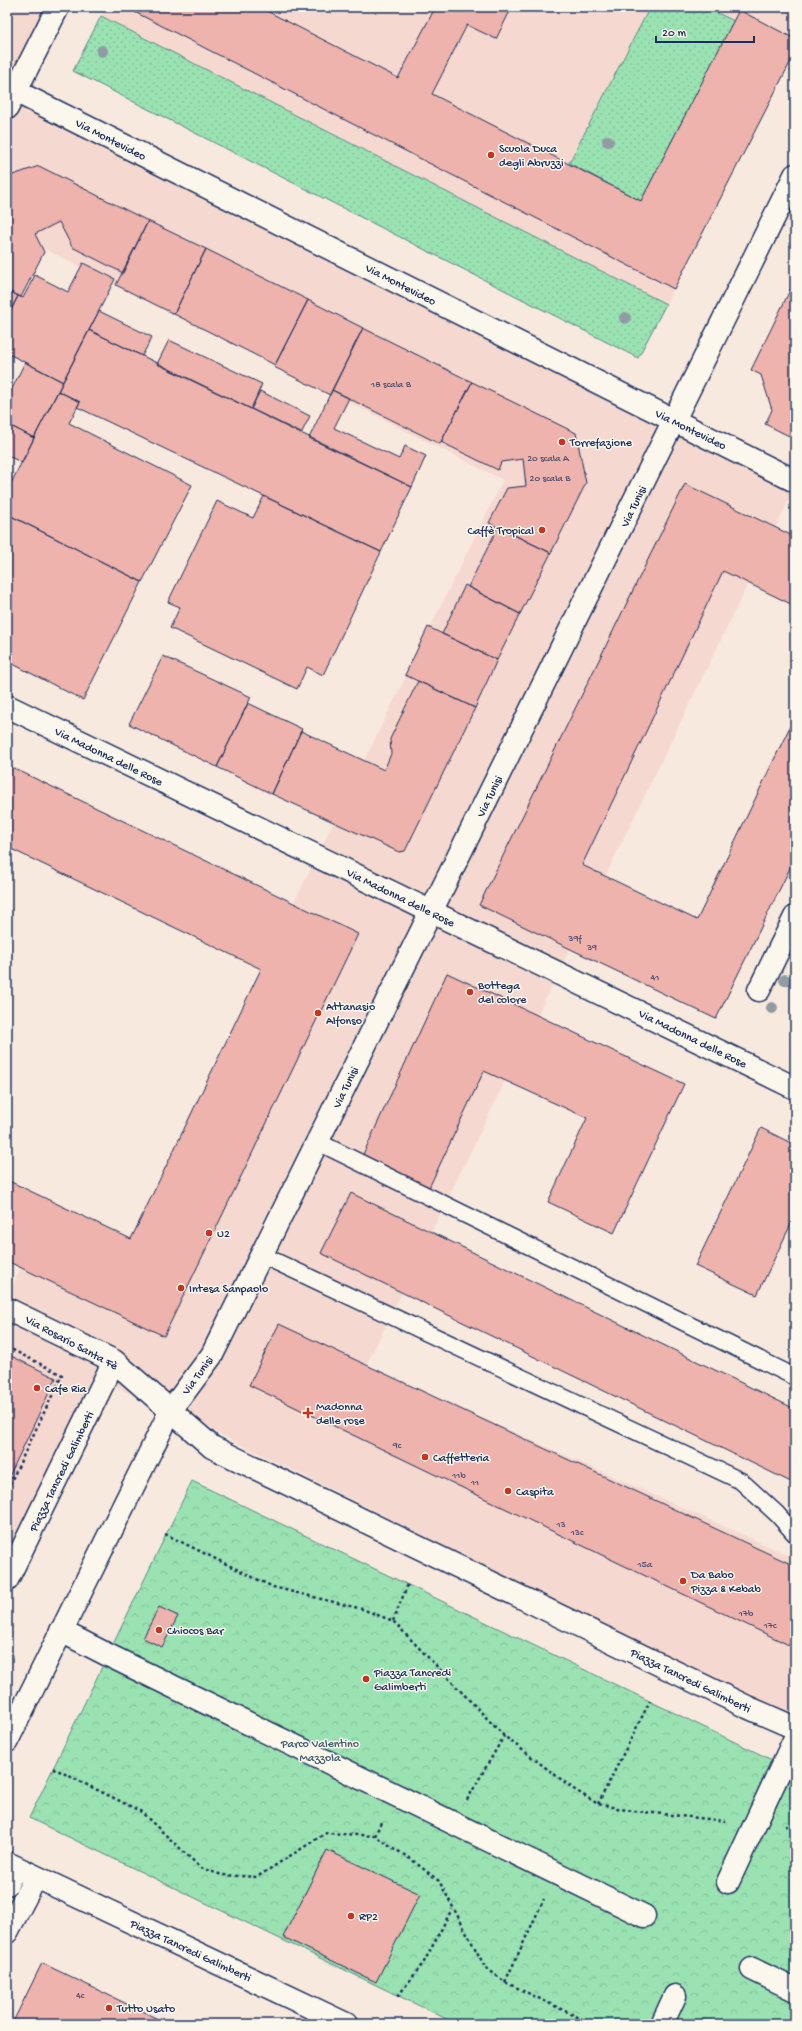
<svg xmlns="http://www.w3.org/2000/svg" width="802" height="2031" font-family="'Gochi Hand',sans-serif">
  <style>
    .built { fill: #f5d9d0 }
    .grass { fill: url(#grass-dots); stroke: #5a8888 }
    .park { fill: url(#park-crowns); stroke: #5a8888 }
    .building { fill: #eeb3ac; stroke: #1b2f5e }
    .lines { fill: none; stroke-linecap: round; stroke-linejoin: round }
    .service-casing { stroke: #1b2f5e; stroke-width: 19 }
    .pedestrian-casing { stroke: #1b2f5e; stroke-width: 25 }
    .minor-casing { stroke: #1b2f5e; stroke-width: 25 }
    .path { stroke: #1b2f5e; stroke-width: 2.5; stroke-dasharray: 3 3; stroke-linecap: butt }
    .service { stroke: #fbf7ec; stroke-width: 16 }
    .pedestrian { stroke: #fbf7ec; stroke-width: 22 }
    .minor { stroke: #fbf7ec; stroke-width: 22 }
    .tree { fill: #909ba4 }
    .poi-dot { fill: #c8321e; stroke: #fbf7ec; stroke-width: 1.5 }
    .labels { text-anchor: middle; stroke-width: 3; stroke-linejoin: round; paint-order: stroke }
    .number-label { font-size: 10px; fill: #505072 }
    .street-label { font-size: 12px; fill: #1b2f5e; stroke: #fbf7ec }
    .poi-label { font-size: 12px; fill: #1b2f5e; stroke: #fbf7ec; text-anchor: start }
    .park-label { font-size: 12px; fill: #3b5c73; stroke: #fbf7ec }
  </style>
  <defs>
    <pattern id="grass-dots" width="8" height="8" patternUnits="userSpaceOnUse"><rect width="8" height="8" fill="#9ae2b1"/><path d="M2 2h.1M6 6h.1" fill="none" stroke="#84c29b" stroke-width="1.8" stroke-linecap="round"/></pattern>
    <pattern id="park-crowns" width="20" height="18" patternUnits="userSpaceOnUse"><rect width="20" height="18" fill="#9ae2b1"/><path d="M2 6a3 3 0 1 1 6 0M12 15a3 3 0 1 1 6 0" fill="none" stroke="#84c29b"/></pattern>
  </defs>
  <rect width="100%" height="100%" fill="#f8e9df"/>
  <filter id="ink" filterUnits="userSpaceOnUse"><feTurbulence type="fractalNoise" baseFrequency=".025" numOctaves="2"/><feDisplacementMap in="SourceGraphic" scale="8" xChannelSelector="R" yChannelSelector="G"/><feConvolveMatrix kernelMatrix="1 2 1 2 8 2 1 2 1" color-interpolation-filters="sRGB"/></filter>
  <g filter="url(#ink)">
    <!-- built -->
    <path class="built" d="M 7,7 L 58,7 L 16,91 L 795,488 L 366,1366 L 795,1558 L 795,1720 L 171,1410 L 104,1383 L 7,1580 L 7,1298 L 52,1201 L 131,1239 L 261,969 L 503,480 L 7,230 Z
      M 106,7 L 795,7 L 795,53 L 638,358 L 73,71 Z"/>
    <!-- grass -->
    <path class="grass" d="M 650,7 L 705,7 L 734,21 L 641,201 L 569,163 Z
      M 101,16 L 666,304 L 638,358 L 73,71 Z"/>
    <!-- park -->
    <path class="park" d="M 192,1481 L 795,1771 L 795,2024 L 457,2024 L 29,1818 Z"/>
    <!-- building -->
    <path class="building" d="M 7,7 L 12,7 L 7,16 Z
      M 125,7 L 259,7 L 398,78 L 435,8 L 433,7 L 512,7 L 496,39 L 467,25 L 432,94 L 641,201 L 739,10 L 795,39 L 795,53 L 674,289 Z
      M 39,166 L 148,221 L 123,273 L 72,247 L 59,222 L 35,234 L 44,252 L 21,297 L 7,290 L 7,177 Z
      M 148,221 L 206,249 L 174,314 L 116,285 Z
      M 206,249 L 308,300 L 275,365 L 174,314 Z
      M 83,263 L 115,279 L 63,382 L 7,353 L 7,318 L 18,296 L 23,298 L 35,275 L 68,292 Z
      M 795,280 L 795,439 L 765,424 L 772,410 L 761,375 L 751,370 Z
      M 7,290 L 18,296 L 7,318 Z
      M 308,300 L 363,328 L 330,395 L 274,367 Z
      M 99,311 L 152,337 L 142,356 L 89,330 Z
      M 363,328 L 472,382 L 440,444 L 332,390 Z
      M 89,330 L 412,487 L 381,552 L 77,407 L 80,402 L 58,391 Z
      M 169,340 L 262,384 L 251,409 L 157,364 Z
      M 25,362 L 63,382 L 34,438 L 7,424 L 7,399 Z
      M 472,382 L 576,433 L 586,483 L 551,553 L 489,523 L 507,488 L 526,486 L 523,459 L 501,462 L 498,470 L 441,442 Z
      M 332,390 L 349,398 L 334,428 L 399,459 L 405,446 L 426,456 L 412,487 L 309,438 Z
      M 58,391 L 80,402 L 69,423 L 192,485 L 142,582 L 7,514 L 7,491 Z
      M 260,391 L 310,416 L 301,434 L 251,409 Z
      M 7,424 L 34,438 L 22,463 L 7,455 Z
      M 685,484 L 795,537 L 795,606 L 723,571 L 582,865 L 697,920 L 795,716 L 795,858 L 716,1019 L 479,905 Z
      M 264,496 L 381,552 L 323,675 L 307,667 L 297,689 L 170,628 L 180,607 L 168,602 L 217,501 L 253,518 Z
      M 7,514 L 142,582 L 83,700 L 7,661 Z
      M 498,527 L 551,553 L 520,614 L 468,587 Z
      M 465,585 L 520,614 L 497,660 L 442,634 Z
      M 428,627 L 497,660 L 475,708 L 405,675 Z
      M 163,656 L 251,697 L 217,767 L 129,724 Z
      M 418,681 L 475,708 L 405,851 L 399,852 L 272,794 L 301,731 L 384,770 L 391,754 L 390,739 Z
      M 248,703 L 302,729 L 272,794 L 217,767 Z
      M 7,765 L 358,934 L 164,1336 L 7,1261 L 7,1180 L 131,1239 L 261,969 L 7,847 Z
      M 447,973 L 684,1084 L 614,1233 L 548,1202 L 587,1118 L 484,1071 L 427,1192 L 360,1161 Z
      M 761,1128 L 795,1145 L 795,1226 L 791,1224 L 757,1295 L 695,1266 Z
      M 351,1193 L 795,1409 L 795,1484 L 321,1253 Z
      M 279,1324 L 795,1566 L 795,1648 L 249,1385 Z
      M 7,1354 L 56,1378 L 7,1481 Z
      M 795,1510 L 795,1519 L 791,1518 Z
      M 159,1607 L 178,1616 L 162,1647 L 143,1638 Z
      M 327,1850 L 420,1894 L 376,1982 L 283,1937 Z
      M 42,1963 L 160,2020 L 158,2024 L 12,2024 Z
      M 160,2020 L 168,2024 L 158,2024 Z"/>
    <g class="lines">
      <!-- service casing -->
      <g class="service-casing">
        <path id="service" d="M 318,1142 L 795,1377
          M 262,1255 L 741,1481 L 777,1514 L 795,1534"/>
      </g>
      <!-- pedestrian casing -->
      <g class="pedestrian-casing">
        <path id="pedestrian" d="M 61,1631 L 108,1655 L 644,1916
          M 728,1882 L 795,1738
          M 752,1969 L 795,1990
          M 662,2024 L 675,1996"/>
      </g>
      <!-- minor casing -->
      <g class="minor-casing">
        <path id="minor" d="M 7,87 L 795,481
          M 7,108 L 58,7
          M 7,706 L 795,1088
          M 759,990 L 795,917
          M 7,1309 L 114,1361 L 212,1447 L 747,1707 L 795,1728
          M 7,1580 L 114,1361
          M 7,1741 L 171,1410 L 212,1355 L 795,175
          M 7,1863 L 346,2024
          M 7,1884 L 15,1867
          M 7,1932 L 36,1877"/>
      </g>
      <!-- path -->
      <path class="path" d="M 7,1347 L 62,1375 L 7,1490
        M 165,1534 L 273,1587 L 362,1609 L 393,1621 L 504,1736 L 575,1790 L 598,1804 L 626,1810 L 726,1821
        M 393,1621 L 408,1584
        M 53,1768 L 140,1811 L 201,1868 L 222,1875 L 257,1877 L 326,1833 L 375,1836 L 412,1860 L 439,1881 L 485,1967 L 505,1982 L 592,2024
        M 467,1800 L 504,1736
        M 598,1804 L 650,1701
        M 785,1826 L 795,1827
        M 375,1836 L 382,1820
        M 505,1982 L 544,1899
        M 398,1996 L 424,1962 L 452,1909
        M 791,2024 L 794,2017"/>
      <!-- service -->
      <use href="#service" class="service"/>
      <!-- pedestrian -->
      <use href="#pedestrian" class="pedestrian"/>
      <!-- minor -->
      <use href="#minor" class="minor"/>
    </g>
    <!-- trees -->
    <g class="tree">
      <circle cx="102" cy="51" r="6"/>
      <circle cx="608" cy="141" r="6"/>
      <circle cx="625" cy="318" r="6"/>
      <circle cx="785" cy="980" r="6"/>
      <circle cx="772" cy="1008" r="6"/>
    </g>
  </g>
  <!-- markers -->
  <g class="poi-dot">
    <circle cx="491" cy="155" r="4"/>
    <circle cx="562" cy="442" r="4"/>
    <circle cx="542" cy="530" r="4"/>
    <circle cx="470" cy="992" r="4"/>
    <circle cx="318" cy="1013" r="4"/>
    <circle cx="209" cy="1233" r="4"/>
    <circle cx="181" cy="1288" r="4"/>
    <circle cx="37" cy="1388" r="4"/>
    <path d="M306 1407h4v4h4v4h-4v4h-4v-4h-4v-4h4z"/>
    <circle cx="425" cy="1457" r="4"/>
    <circle cx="508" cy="1491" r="4"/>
    <circle cx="683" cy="1581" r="4"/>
    <circle cx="159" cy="1630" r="4"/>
    <circle cx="366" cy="1679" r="4"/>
    <circle cx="351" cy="1916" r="4"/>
    <circle cx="109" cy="2008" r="4"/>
  </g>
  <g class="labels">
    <!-- number labels -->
    <g class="number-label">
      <text x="391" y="387">18 scala B</text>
      <text x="548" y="461">20 scala A</text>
      <text x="550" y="481">20 scala B</text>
      <text x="575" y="941">39f</text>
      <text x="592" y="950">39</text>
      <text x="655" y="980">41</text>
      <text x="397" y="1448">9c</text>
      <text x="459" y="1478">11b</text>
      <text x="475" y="1485">11</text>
      <text x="561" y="1527">13</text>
      <text x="577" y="1535">13c</text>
      <text x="645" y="1567">15a</text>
      <text x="746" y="1616">17b</text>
      <text x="770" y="1628">17c</text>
      <text x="80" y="1998">4c</text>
    </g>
    <!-- street labels -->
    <g class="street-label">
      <text transform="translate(111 139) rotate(27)" y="4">Via Montevideo</text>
      <text transform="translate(401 284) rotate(27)" y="4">Via Montevideo</text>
      <text transform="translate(691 429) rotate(26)" y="4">Via Montevideo</text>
      <text transform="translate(633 506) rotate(-64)" y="4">Via Tunisi</text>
      <text transform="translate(109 756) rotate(26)" y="4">Via Madonna delle Rose</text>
      <text transform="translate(489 796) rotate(-64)" y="4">Via Tunisi</text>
      <text transform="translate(401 897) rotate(26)" y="4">Via Madonna delle Rose</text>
      <text transform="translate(693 1038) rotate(26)" y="4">Via Madonna delle Rose</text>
      <text transform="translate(345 1087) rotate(-64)" y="4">Via Tunisi</text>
      <text transform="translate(72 1342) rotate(28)" y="4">Via Rosario Santa Fè</text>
      <text transform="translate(197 1375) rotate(-54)" y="4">Via Tunisi</text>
      <text transform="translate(61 1471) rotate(-64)" y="4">Piazza Tancredi Galimberti</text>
      <text transform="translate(691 1680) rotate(26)" y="4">Piazza Tancredi Galimberti</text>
      <text transform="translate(191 1950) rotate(25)" y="4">Piazza Tancredi Galimberti</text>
    </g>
    <!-- poi labels -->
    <g class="poi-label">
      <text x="499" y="152">Scuola Duca<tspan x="499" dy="14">degli Abruzzi</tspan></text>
      <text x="570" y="446">Torrefazione</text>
      <text x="534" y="534" text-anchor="end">Caffè Tropical</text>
      <text x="478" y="989">Bottega<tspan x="478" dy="14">del colore</tspan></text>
      <text x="326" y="1010">Attanasio<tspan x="326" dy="14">Alfonso</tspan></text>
      <text x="217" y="1237">U2</text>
      <text x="189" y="1292">Intesa Sanpaolo</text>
      <text x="45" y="1392">Cafe Ria</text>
      <text x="316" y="1410">Madonna<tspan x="316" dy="14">delle rose</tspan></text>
      <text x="433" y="1461">Caffetteria</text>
      <text x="516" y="1495">Caspita</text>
      <text x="691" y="1578">Da Babo<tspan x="691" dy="14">Pizza &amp; Kebab</tspan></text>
      <text x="167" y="1634">Chiocos Bar</text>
      <text x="374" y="1676">Piazza Tancredi<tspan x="374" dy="14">Galimberti</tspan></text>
      <text x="359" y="1920">RP2</text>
      <text x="117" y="2012">Tutto Usato</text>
    </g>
    <!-- park labels -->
    <g class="park-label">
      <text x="320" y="1747">Parco Valentino<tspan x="320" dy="14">Mazzola</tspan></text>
    </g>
  </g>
  <!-- margin -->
  <rect width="802" height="2031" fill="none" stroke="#fbf7ec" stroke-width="24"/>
  <rect x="12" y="12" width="778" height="2007" fill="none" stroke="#1b2f5e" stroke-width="1.5" filter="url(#ink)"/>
  <!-- scale -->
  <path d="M656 36v6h98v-6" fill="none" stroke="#1b2f5e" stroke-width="2"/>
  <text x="662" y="36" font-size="12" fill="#1b2f5e" stroke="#fbf7ec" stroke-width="3" paint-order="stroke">20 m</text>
</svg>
